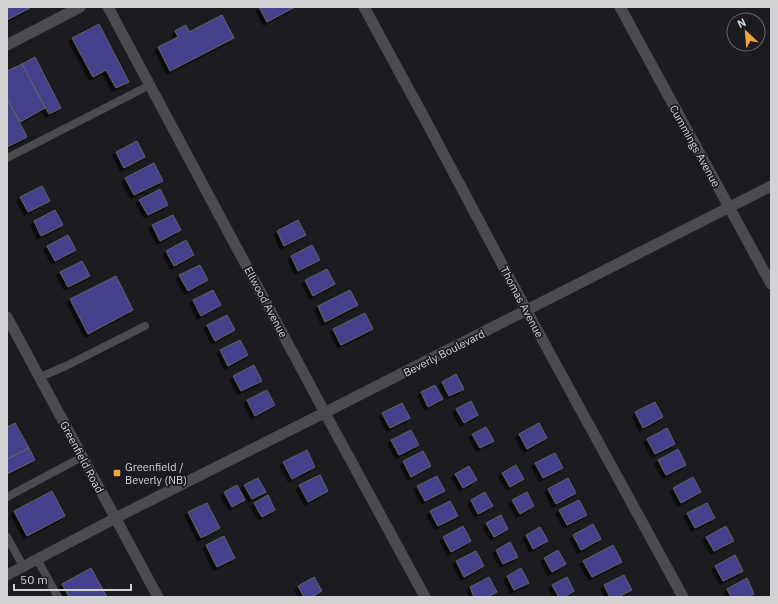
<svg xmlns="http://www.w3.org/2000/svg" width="778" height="604" font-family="'IBM Plex Sans',sans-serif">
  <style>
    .building { fill: #45418b; stroke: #616166; filter: url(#shadow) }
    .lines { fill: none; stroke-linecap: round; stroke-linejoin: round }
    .service { stroke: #4a4a4f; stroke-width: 8 }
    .minor { stroke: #4a4a4f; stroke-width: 11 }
    .secondary { stroke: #4a4a4f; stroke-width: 11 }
    .poi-dot { fill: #efa73d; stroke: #1c1c20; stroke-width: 1.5 }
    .labels { text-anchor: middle; stroke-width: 3.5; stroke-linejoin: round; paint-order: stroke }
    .street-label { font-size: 11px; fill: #d2d2d5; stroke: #1c1c20 }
    .poi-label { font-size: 11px; fill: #d2d2d5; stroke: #1c1c20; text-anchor: start }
  </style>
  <defs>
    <filter id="shadow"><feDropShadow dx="-3.5" dy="3.5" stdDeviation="0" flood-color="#0009"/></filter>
  </defs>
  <rect width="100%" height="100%" fill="#1c1c20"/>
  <!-- building -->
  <path class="building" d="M 7,7 L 30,7 L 30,8 L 7,20 Z
    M 259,7 L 295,7 L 267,22 Z
    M 222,15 L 234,38 L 170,71 L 158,47 L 178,37 L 175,31 L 186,25 L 189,32 Z
    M 99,24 L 129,82 L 116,88 L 106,70 L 93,77 L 72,38 Z
    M 35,57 L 61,108 L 49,114 L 22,64 Z
    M 22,64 L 45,108 L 20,122 L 7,98 L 7,71 Z
    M 7,98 L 27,137 L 7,147 Z
    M 137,141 L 145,157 L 124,168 L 116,152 Z
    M 154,163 L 163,181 L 134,195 L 125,178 Z
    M 42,186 L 50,201 L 28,212 L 20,197 Z
    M 160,189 L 168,205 L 148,215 L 139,200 Z
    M 55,210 L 63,225 L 41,236 L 34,221 Z
    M 173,215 L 181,230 L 160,241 L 152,225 Z
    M 298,220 L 306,235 L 284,246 L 277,231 Z
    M 68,235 L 76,250 L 55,261 L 47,246 Z
    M 186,240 L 194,255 L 174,266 L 166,251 Z
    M 312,245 L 320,260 L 298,271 L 291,256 Z
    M 82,261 L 90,276 L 68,287 L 60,272 Z
    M 200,265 L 208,280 L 188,291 L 179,275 Z
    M 327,269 L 335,284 L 313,296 L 305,280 Z
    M 116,276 L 133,310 L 88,334 L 70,299 Z
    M 213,290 L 221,305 L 201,316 L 193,300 Z
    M 350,290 L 358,305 L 325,322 L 318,306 Z
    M 365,313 L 373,329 L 341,345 L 333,329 Z
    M 227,315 L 235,330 L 215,341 L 207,325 Z
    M 240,340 L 248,355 L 228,366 L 220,350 Z
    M 254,365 L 262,381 L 241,391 L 233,376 Z
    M 456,374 L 464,389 L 449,396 L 442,382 Z
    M 435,385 L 443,399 L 428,407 L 421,392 Z
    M 267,390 L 275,405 L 255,416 L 247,400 Z
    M 471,401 L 478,415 L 464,423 L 456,409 Z
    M 655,402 L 663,417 L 643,428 L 635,412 Z
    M 402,403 L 410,418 L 390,428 L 382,413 Z
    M 15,423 L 29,448 L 7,459 L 7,427 Z
    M 539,423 L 547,438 L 527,449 L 519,434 Z
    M 486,427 L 494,441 L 480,448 L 472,434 Z
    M 667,428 L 675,444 L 655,454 L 647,439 Z
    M 411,430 L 419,445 L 399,455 L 391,440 Z
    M 29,448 L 35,460 L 7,474 L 7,459 Z
    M 678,449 L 686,465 L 666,475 L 658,460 Z
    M 307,450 L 315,467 L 292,479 L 283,462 Z
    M 423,451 L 431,466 L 411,477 L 403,461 Z
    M 555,453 L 563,468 L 543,478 L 535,463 Z
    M 516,465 L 524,479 L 510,487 L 502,473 Z
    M 469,466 L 477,480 L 463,488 L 455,474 Z
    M 320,475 L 328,491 L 308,502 L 299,485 Z
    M 437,476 L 445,491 L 425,501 L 417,486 Z
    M 693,477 L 701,492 L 681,503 L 673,488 Z
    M 258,478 L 266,492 L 252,499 L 244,485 Z
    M 568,478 L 576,493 L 556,504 L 548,489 Z
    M 237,485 L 245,500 L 232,507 L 224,492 Z
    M 52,491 L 65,516 L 27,536 L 14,511 Z
    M 485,492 L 493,506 L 478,514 L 471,500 Z
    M 527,492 L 534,506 L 520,514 L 512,500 Z
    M 268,495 L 275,510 L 262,517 L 254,503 Z
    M 579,500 L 587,515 L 567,525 L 559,510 Z
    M 450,501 L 458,516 L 438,526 L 430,511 Z
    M 207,503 L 220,528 L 201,538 L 188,512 Z
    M 707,503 L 715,518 L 695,528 L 687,513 Z
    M 501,515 L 508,529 L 494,537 L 486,523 Z
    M 593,524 L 601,539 L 581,550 L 573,535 Z
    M 463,526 L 471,541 L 451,552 L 443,537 Z
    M 726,526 L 734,541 L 714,551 L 706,537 Z
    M 540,527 L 548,541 L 533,549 L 526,535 Z
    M 224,536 L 235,558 L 217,567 L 206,545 Z
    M 510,542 L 518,557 L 503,564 L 496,550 Z
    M 613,545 L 622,562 L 592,577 L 583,561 Z
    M 558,550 L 566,564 L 552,572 L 544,558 Z
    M 476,551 L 484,566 L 464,577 L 456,561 Z
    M 735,555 L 743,571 L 723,581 L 715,566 Z
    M 91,568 L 107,597 L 69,597 L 62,584 Z
    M 521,568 L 529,583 L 514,590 L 507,576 Z
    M 624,575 L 632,590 L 618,597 L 610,597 L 604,585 Z
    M 314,577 L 322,591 L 312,597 L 304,597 L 298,586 Z
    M 489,577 L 497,592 L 488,597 L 474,597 L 470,587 Z
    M 567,577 L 574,591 L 564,597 L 559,597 L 552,585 Z
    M 747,578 L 754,594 L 748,597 L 731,597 L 727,589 Z"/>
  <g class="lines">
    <!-- service -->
    <path class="service" d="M 7,158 L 150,85
      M 40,377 L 66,366 L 145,326
      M 7,497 L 82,457
      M 7,537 L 23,566
      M 37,559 L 58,597"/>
    <!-- minor -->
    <path class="minor" d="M 108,7 L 325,413 L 425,597
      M 364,7 L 426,121 L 536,328 L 683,597
      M 620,7 L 771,284
      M 7,575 L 139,506 L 312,419 L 771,186"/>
    <!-- secondary -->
    <path class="secondary" d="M 7,45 L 80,7
      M 7,317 L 158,597"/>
  </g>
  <!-- markers -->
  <rect class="poi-dot" x="113" y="469" width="8" height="8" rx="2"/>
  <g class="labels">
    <!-- street labels -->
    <g class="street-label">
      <text transform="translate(695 146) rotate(61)" y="4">Cummings Avenue</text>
      <text transform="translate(266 302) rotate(62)" y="4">Ellwood Avenue</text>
      <text transform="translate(522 302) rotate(62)" y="4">Thomas Avenue</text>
      <text transform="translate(444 353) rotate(-27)" y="4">Beverly Boulevard</text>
      <text transform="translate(82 457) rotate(62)" y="4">Greenfield Road</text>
    </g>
    <!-- poi labels -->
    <g class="poi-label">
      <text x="125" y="471">Greenfield /<tspan x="125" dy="13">Beverly (NB)</tspan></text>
    </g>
  </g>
  <!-- border -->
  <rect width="778" height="604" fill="none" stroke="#d2d2d5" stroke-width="16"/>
  <!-- north arrow -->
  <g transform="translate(746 32) rotate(334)"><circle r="19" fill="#1c1c20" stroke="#656568"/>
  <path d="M0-3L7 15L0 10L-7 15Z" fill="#efa73d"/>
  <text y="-6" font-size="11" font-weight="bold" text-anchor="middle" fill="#d2d2d5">N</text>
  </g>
  <!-- scale -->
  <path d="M14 584v6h117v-6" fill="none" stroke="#d2d2d5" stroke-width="2"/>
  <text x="20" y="584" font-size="12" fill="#d2d2d5" stroke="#1c1c20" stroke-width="3" paint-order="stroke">50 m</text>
</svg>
